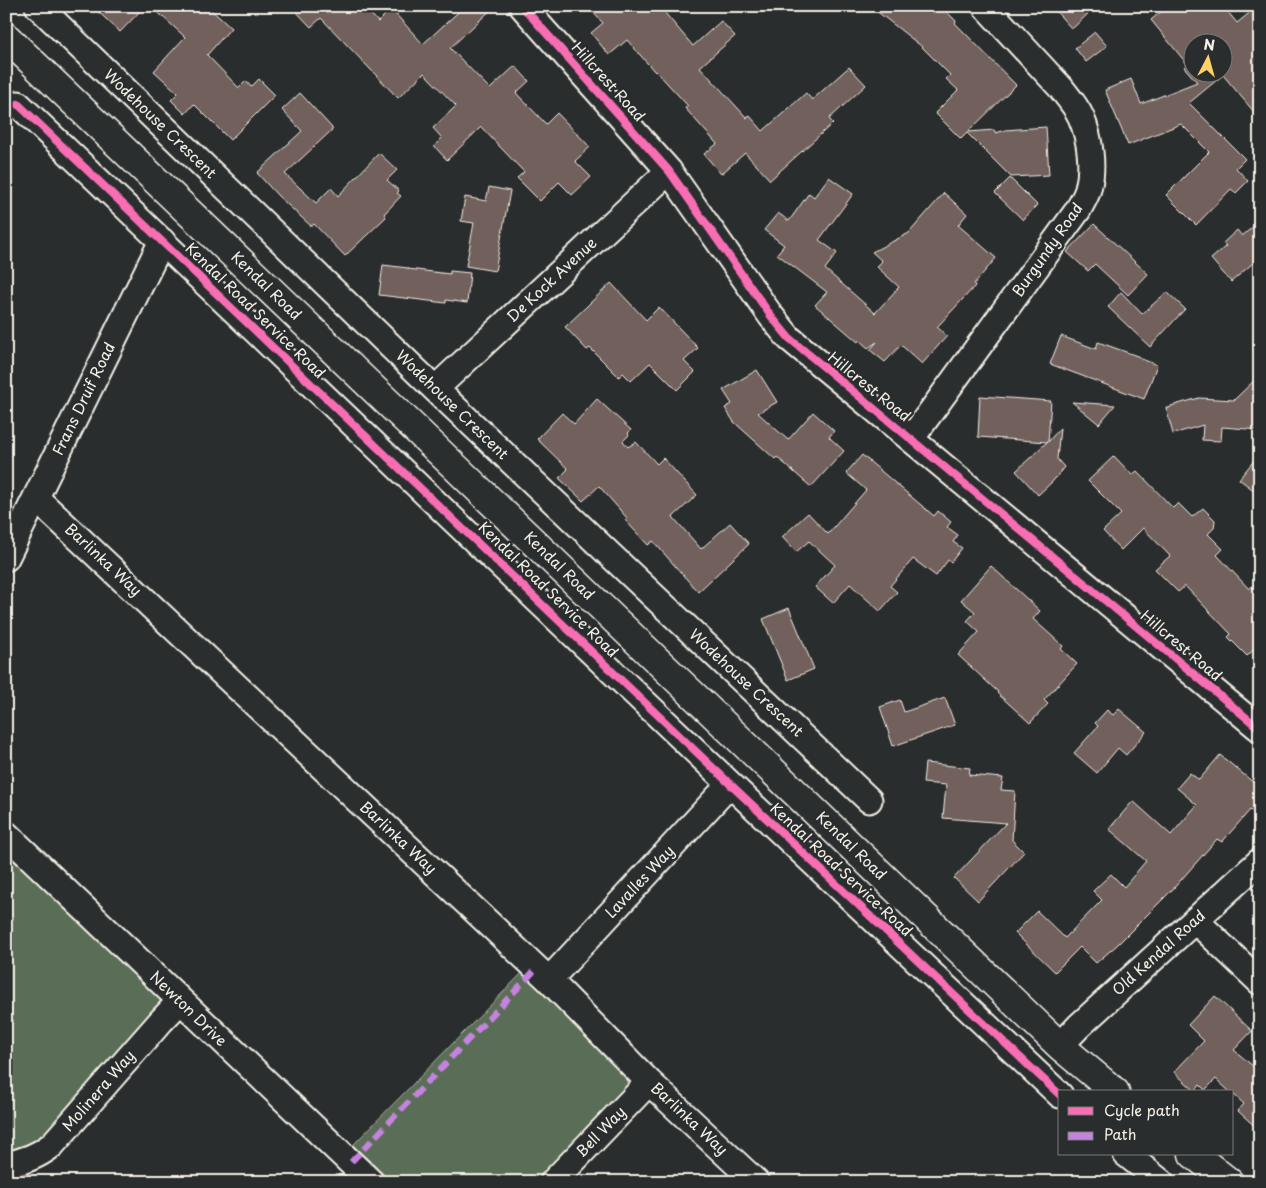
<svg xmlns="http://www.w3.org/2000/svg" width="1266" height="1188" font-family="'Playpen Sans',sans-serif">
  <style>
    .green { fill: #5a6d57; stroke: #a7afa0 }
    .building { fill: #72605b; stroke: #f4f1e8; fill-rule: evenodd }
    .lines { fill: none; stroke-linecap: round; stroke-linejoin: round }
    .minor-casing { stroke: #f4f1e8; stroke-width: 29 }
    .major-casing { stroke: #f4f1e8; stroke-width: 31 }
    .minor { stroke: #2a2d2e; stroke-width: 25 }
    .major { stroke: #2a2d2e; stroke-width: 28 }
    .quiet { stroke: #c483df; stroke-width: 6; stroke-dasharray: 12 6; stroke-linecap: butt }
    .cycleway-casing { stroke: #2a2d2e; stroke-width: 11 }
    .cycleway { stroke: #f96db3; stroke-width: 8 }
    .labels { text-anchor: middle; stroke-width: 5; stroke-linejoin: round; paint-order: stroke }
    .street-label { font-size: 15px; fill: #f4f1e8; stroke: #2a2d2e }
  </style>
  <rect width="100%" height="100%" fill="#2a2d2e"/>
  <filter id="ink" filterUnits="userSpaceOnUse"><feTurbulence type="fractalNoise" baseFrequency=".02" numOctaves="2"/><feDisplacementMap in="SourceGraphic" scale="10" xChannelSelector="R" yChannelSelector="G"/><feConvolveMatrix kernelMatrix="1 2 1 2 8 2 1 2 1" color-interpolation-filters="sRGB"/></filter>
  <g filter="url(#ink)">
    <!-- green -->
    <path class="green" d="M 6,849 L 180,1001 L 42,1149 L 6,1162 Z
      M 524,971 L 628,1072 L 627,1085 L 621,1097 L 542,1182 L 392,1182 L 353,1145 Z"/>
    <!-- building -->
    <path class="building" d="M 92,6 L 145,6 L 120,32 Z
      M 151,6 L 207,6 L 231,28 L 207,55 L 239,88 L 246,81 L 251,87 L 259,79 L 275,95 L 230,140 L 194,104 L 185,114 L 171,100 L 178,93 L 154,71 L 185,37 Z
      M 291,6 L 364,6 L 378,22 L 391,9 L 423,44 L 465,6 L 495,6 L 450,48 L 490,89 L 515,66 L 529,81 L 516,93 L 546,124 L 557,113 L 590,147 L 575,161 L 591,177 L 572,195 L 559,182 L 540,201 L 517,178 L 524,172 L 481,127 L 447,160 L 434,146 L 442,138 L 433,128 L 456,106 L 424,73 L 398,98 L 321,18 L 311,27 Z
      M 587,6 L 659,6 L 693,46 L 721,21 L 735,36 L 700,67 L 747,118 L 749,115 L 763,131 L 806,93 L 812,100 L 849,67 L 866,85 L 829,119 L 833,123 L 770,180 L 745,153 L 721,174 L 704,154 L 717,144 L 685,108 L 688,106 L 656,71 L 655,72 L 627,40 L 609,55 L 591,33 L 603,23 Z
      M 870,6 L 941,6 L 956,21 L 955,23 L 1016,85 L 968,132 L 994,130 L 996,133 L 1005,130 L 1046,127 L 1049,175 L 1011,177 L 967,133 L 961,139 L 935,113 L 958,90 L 946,79 L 950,75 L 921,46 Z
      M 1051,6 L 1096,6 L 1072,29 Z
      M 1168,6 L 1223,6 L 1237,23 L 1258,6 L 1260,6 L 1260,119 L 1223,75 L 1189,103 L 1245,159 L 1236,168 L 1248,181 L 1236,193 L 1231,189 L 1196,225 L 1166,195 L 1209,152 L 1181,124 L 1128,145 L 1105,90 L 1131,79 L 1141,104 L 1197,82 L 1184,67 L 1187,64 L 1151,20 ZM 1194,42 L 1224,42 L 1224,72 L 1194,72 Z
      M 1095,32 L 1107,46 L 1086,62 L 1075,48 Z
      M 300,93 L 333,129 L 285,174 L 316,203 L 331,188 L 338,196 L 379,153 L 397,170 L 387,180 L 399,191 L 397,193 L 401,196 L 384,214 L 386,217 L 345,256 L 314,224 L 311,226 L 278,196 L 257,173 L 302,131 L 282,110 Z
      M 829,177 L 853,194 L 819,240 L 837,253 L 825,269 L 875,313 L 899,287 L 877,267 L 882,261 L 872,252 L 909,233 L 944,193 L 967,214 L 958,225 L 996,258 L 974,284 L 975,286 L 937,327 L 947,336 L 922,364 L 901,345 L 885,362 L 870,350 L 877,342 L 868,348 L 859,340 L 858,342 L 815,305 L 827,292 L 777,254 L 784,245 L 764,230 L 778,213 L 789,221 L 809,193 L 814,197 Z
      M 1010,178 L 1037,205 L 1023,220 L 995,193 Z
      M 489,187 L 510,191 L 495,271 L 466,266 L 474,223 L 461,221 L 465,197 L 486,201 Z
      M 1260,221 L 1260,257 L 1231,282 L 1211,259 L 1226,246 L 1223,243 L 1237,230 L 1242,236 Z
      M 1094,224 L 1148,274 L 1128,295 L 1095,264 L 1088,271 L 1067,252 Z
      M 383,265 L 408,268 L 408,269 L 450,274 L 450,271 L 470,273 L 467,303 L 446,300 L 446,303 L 379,295 Z
      M 611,283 L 646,320 L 659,307 L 698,348 L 684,361 L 695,372 L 677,390 L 650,363 L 631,381 L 623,373 L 619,377 L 590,348 L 587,350 L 565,327 Z
      M 1121,292 L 1142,314 L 1167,292 L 1185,309 L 1150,347 L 1108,307 Z
      M 1061,336 L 1096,349 L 1098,342 L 1140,357 L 1139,358 L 1157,365 L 1144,399 L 1050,364 Z
      M 757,370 L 777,402 L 758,413 L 788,440 L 813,412 L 834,431 L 829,437 L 844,451 L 811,487 L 777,457 L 775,459 L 734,422 L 725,408 L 732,404 L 723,390 Z
      M 1260,375 L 1260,430 L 1222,427 L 1221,441 L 1202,440 L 1203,425 L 1173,434 L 1166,408 L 1170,408 L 1171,406 L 1199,398 L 1234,400 Z
      M 980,396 L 1051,401 L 1048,442 L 1060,428 L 1057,459 L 1064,467 L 1053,481 L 1038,495 L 1016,471 L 1047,442 L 978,437 Z
      M 597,399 L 631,430 L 628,433 L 629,435 L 623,441 L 628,447 L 636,442 L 657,464 L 663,458 L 697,495 L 673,517 L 701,549 L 730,523 L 749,544 L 698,592 L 653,541 L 648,545 L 625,520 L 627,518 L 599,486 L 583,501 L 559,478 L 568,469 L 537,439 L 562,413 L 574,424 Z
      M 1072,402 L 1115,405 L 1099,424 Z
      M 1260,453 L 1260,495 L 1239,479 Z
      M 862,455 L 934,516 L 938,511 L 951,522 L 947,527 L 958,535 L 953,542 L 962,548 L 951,562 L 948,560 L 936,576 L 913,559 L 890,586 L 897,592 L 880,611 L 850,584 L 833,603 L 815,587 L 835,565 L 809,541 L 796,552 L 782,537 L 808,513 L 828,534 L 866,490 L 846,473 Z
      M 1114,456 L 1132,475 L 1137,471 L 1173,508 L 1178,503 L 1192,517 L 1203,508 L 1215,520 L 1214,528 L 1208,534 L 1223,549 L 1217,555 L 1249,589 L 1260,579 L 1260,644 L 1247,656 L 1228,637 L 1231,634 L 1185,586 L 1178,592 L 1155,569 L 1170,556 L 1143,528 L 1121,550 L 1103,531 L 1121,514 L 1088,481 Z
      M 991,566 L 1040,611 L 1033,619 L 1063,646 L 1061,649 L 1077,664 L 1044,700 L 1048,704 L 1030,723 L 997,693 L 998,692 L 958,655 L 979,632 L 967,621 L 975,612 L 961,600 Z
      M 789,608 L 814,669 L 788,680 L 763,619 Z
      M 945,698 L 955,725 L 893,746 L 880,707 L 900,700 L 904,712 Z
      M 1119,709 L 1146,732 L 1126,755 L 1118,748 L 1097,773 L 1074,753 L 1098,726 L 1095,723 L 1107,710 L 1113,715 Z
      M 1220,755 L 1260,788 L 1260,818 L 1250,810 L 1222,842 L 1217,839 L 1173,889 L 1117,945 L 1096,963 L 1080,947 L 1055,972 L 1015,933 L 1037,911 L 1065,938 L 1102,900 L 1093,891 L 1111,874 L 1124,887 L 1146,861 L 1109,829 L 1133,801 L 1171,835 L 1197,805 L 1177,788 L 1190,773 L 1199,780 Z
      M 925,763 L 970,768 L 969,775 L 1003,778 L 1001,790 L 1015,791 L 1012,840 L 1024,852 L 978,901 L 954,878 L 1006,823 L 943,818 L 946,785 L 923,783 Z
      M 1215,996 L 1252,1031 L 1234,1050 L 1260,1072 L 1260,1131 L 1238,1111 L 1244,1104 L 1232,1093 L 1232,1092 L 1230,1092 L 1216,1079 L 1205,1090 L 1200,1085 L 1195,1091 L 1174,1072 L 1204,1041 L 1188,1025 Z"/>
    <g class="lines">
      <!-- minor casing -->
      <g class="minor-casing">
        <path id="minor" d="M 38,6 L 435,389 L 869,800
          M 522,6 L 669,171 L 771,316 L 789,338 L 1260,729
          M 18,104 L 730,784 L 1060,1095
          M 435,389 L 669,171
          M 911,439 L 1078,210 C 1081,204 1086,197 1088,189 C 1094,167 1090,138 1081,117 C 1076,106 1068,97 1061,88 L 985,6
          M 36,498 L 549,980 L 649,1082 L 756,1182
          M 6,558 L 162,241
          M 6,834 L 371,1182
          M 1195,920 L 1260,982
          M 549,980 L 730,784
          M 1060,1046 L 1079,1026 L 1260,861
          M 1126,1154 L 1161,1182
          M 6,1164 C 24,1162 38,1156 52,1145 L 161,1021 L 180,1001
          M 553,1182 L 649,1082"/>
      </g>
      <!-- major casing -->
      <g class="major-casing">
        <path id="major" d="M 6,37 L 1060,1046 L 1115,1092
          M 1193,1154 L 1229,1182"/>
      </g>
      <!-- minor -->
      <use href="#minor" class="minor"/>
      <!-- major -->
      <use href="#major" class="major"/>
      <!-- quiet -->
      <path class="quiet" d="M 351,1162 L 537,968"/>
      <!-- cycleway casing -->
      <g class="cycleway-casing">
        <path id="cycleway" d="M 522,6 L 669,171 L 771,316 L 789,338 L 1260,729
          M 18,104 L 730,784 L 1060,1095"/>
      </g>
      <!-- cycleway -->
      <use href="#cycleway" class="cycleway"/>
    </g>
  </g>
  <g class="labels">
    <!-- street labels -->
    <g class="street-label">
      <text transform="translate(608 82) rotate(48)" y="5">Hillcrest Road</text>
      <text transform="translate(160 124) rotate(44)" y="5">Wodehouse Crescent</text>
      <text transform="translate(1048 250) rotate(-55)" y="5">Burgundy Road</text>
      <text transform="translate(552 280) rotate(-43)" y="5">De Kock Avenue</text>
      <text transform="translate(266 286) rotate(44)" y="5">Kendal Road</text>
      <text transform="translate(255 311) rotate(44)" y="5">Kendal Road Service Road</text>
      <text transform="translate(869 387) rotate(39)" y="5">Hillcrest Road</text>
      <text transform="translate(84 399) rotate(-64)" y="5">Frans Druif Road</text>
      <text transform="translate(452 405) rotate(44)" y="5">Wodehouse Crescent</text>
      <text transform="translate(103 560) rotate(43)" y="5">Barlinka Way</text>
      <text transform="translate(559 566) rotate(44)" y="5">Kendal Road</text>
      <text transform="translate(548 590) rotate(44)" y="5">Kendal Road Service Road</text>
      <text transform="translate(1181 646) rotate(40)" y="5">Hillcrest Road</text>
      <text transform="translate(746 683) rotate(43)" y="5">Wodehouse Crescent</text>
      <text transform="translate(398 838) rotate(43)" y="5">Barlinka Way</text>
      <text transform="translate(851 846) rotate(44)" y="5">Kendal Road</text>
      <text transform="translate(841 870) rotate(43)" y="5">Kendal Road Service Road</text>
      <text transform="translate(640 882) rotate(-47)" y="5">Lavalles Way</text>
      <text transform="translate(1159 953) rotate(-42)" y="5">Old Kendal Road</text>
      <text transform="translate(188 1009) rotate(44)" y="5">Newton Drive</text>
      <text transform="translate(99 1091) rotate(-49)" y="5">Molinera Way</text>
      <text transform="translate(689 1119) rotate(43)" y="5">Barlinka Way</text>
      <text transform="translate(601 1132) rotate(-46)" y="5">Bell Way</text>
    </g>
  </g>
  <!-- margin -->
  <rect width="1266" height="1188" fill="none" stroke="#2a2d2e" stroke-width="25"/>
  <rect x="12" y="12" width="1241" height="1163" fill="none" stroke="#f4f1e8" stroke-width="2" filter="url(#ink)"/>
  <!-- legend -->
  <rect x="1058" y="1090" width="175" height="65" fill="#2a2d2e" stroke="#7b7b78"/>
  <rect x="1068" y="1107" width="25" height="8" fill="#f96db3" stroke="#7b7b78"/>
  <text x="1104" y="1116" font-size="15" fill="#f4f1e8">Cycle path</text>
  <rect x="1068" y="1132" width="25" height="8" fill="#c483df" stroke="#7b7b78"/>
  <text x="1104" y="1140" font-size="15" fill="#f4f1e8">Path</text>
  <!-- north arrow -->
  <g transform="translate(1208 58) rotate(6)"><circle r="24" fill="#2a2d2e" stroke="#7b7b78"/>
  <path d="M0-4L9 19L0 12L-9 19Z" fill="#ffd166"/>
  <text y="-8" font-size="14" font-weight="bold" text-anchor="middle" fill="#f4f1e8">N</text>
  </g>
</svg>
